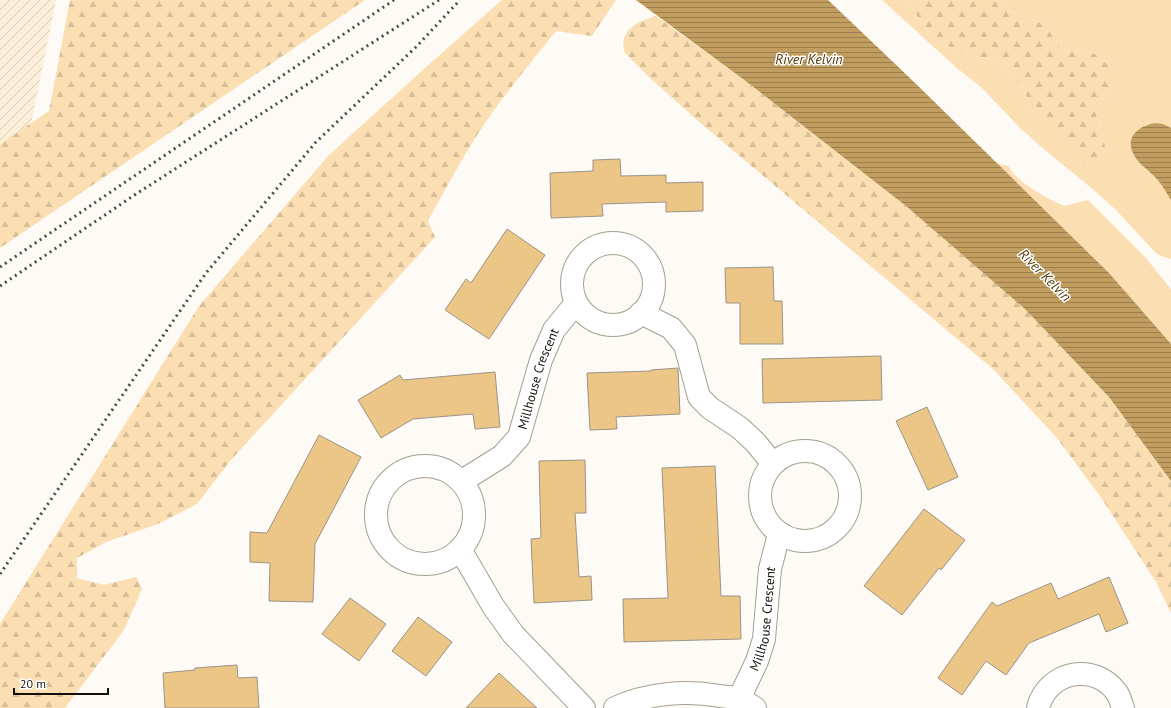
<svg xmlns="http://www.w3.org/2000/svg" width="1171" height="708" font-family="'PT Sans',sans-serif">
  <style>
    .industrial { fill: url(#industrial-furrows) }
    .grass { fill: #fbdfb2 }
    .forest { fill: url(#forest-firs) }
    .water { fill: url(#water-rules) }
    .building { fill: #ebc687; stroke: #9c9487 }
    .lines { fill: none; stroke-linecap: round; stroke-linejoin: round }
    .minor-casing { stroke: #a69e92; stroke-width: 24 }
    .minor { stroke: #fff; stroke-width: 22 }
    .rail { stroke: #4f4b47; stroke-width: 3; stroke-dasharray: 2 4; stroke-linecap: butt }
    .labels { text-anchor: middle; stroke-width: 3; stroke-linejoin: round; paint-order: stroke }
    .street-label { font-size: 13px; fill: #14110d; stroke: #fff }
    .water-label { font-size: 14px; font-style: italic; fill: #543b07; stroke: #fff }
  </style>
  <defs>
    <pattern id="industrial-furrows" width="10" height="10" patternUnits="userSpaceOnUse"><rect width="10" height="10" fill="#fcefda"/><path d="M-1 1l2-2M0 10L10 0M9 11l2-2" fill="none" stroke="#d7ccba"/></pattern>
    <pattern id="forest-firs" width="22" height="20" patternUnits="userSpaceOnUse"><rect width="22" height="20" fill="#fbdfb2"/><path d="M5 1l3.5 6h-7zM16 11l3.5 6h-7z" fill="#d6be98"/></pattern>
    <pattern id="water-rules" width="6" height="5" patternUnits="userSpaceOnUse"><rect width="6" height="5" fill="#c19d60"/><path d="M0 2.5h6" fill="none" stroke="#9c7f4e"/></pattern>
  </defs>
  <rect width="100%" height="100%" fill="#fefaf5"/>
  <!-- industrial -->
  <path class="industrial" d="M 0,0 L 56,0 L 28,139 L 0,161 Z"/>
  <!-- grass -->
  <path class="grass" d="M 882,0 L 909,0 L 918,18 L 933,37 L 953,49 L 969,55 L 996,60 L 1024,90 L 1034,116 L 1101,129 L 1094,108 L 1113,88 L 1095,54 L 1061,49 L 1044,25 L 1011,12 L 996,0 L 1171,0 L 1171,259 L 1161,256 L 1156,253 L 1116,210 L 1095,191 L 1045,150 L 1021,129 L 982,88 L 958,69 Z
    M 996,163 L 1008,166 C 1020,184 1044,197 1064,206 L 1088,200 L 1145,257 L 1171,289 L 1171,344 L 1109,273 Z"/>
  <!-- forest -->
  <path class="forest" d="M 70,0 L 365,0 L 0,248 L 0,144 L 49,111 Z
    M 502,0 L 616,0 L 592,36 L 556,31 C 532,61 507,91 485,123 C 464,154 446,188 428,221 L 435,237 L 230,461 L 197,504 L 158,524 L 106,542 L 77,558 L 77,578 L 104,585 L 136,577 L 142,589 L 124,630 L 65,708 L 0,708 L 0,624 L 199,306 L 329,155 L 434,60 Z
    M 909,0 L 996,0 L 1011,12 L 1045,25 L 1061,49 L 1095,54 L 1110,67 L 1113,88 L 1094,108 L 1101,129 L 1106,151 L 1087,166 L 1034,116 L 1024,90 L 996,60 L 969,55 L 953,49 L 933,37 L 918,18 Z
    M 656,16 L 747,82 L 906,206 L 1025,309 L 1109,397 L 1171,481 L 1171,613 L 1156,582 L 1102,499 L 1057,438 L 993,369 L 704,126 L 651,79 L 624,52 C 624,48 623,42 624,39 C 628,25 643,20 656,16 Z"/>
  <!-- water -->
  <path class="water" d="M 636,0 L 828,0 L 913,81 L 1109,273 L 1171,344 L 1171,481 L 1109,397 L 1025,309 L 906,206 L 747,82 Z
    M 1155,123 L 1163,124 L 1171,128 L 1171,200 C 1166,192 1162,184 1155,177 C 1149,170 1138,164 1134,155 C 1124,137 1139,126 1155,123 Z"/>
  <!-- building -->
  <path class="building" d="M 620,159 L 621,176 L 666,175 L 666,183 L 703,182 L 703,211 L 666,212 L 666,202 L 602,204 L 603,216 L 551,218 L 550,173 L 593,171 L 593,160 Z
    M 507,229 L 545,255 L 489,339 L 445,310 L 466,279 L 471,283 Z
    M 773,267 L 774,301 L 782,301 L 783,344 L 740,344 L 740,303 L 726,303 L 725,268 Z
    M 881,356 L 882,400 L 763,403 L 762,359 Z
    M 678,368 L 680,414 L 616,417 L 617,429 L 590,430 L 587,373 L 651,371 L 651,370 Z
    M 495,372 L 500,427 L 475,429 L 473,414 L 413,419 L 381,438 L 358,400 L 400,375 L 403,380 Z
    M 927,407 L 958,477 L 928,490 L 896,421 Z
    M 319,435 L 361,457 L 315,544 L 313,602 L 269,601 L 270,563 L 250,562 L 250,532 L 267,533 Z
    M 585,460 L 586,513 L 575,513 L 579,577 L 591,576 L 592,600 L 534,603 L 531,539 L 541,538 L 539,461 Z
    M 715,466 L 721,596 L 740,596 L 741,639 L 624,642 L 623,599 L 668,598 L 662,468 Z
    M 924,509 L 965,540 L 941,570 L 939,568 L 902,615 L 864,586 Z
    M 1109,577 L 1128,623 L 1106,632 L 1099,614 L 1029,643 L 1006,675 L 986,661 L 962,695 L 938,678 L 992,602 L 997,606 L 1051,583 L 1058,599 Z
    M 350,598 L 386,624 L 359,661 L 322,634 Z
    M 418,617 L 452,642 L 426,676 L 392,651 Z
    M 237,665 L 238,678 L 257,677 L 259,708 L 165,708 L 163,673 L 195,670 L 195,668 Z
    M 499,673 L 537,708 L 466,708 Z"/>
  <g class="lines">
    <!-- minor casing -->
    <g class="minor-casing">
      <g id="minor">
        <circle cx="613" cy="284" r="41"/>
        <path d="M 641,313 L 671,328 L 685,345 L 699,397 L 710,408 L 740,428 L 756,443 L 772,463"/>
        <circle cx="805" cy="496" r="45"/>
        <circle cx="425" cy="515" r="49"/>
        <path id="s1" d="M 462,481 L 502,456 L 519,437 L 541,360 L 554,330 L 576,303"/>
        <path d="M 460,549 L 493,606 L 513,634 L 584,708"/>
        <path id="s2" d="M 739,699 L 757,661 L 764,639 L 770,569 L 779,534"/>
        <path d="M 615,708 C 647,693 686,690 720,696 C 726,697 733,697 739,699 C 744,701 750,705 755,708"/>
        <path d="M 1038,708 C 1039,702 1041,699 1044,694 C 1061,668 1099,667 1117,693 C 1120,697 1121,703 1123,708"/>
      </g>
    </g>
    <!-- minor -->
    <use href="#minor" class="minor"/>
    <!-- rail -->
    <path class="rail" d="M 0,267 L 394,0
      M 0,286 L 136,194 L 439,0
      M 0,574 L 206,273 L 316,142 L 416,47 L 460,0"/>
  </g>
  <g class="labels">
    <!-- street labels -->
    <g class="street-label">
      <text dy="5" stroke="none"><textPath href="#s1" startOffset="134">Millhouse Crescent</textPath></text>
      <text dy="5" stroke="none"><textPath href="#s2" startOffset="85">Millhouse Crescent</textPath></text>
    </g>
    <!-- water labels -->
    <g class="water-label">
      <text x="809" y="64">River Kelvin</text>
      <text transform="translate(1045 275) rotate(45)" y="5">River Kelvin</text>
    </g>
  </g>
  <!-- scale -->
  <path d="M14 688v6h94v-6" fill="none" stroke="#14110d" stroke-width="2"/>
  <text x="20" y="688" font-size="12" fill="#14110d" stroke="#ffffff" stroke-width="3" paint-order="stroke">20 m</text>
</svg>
